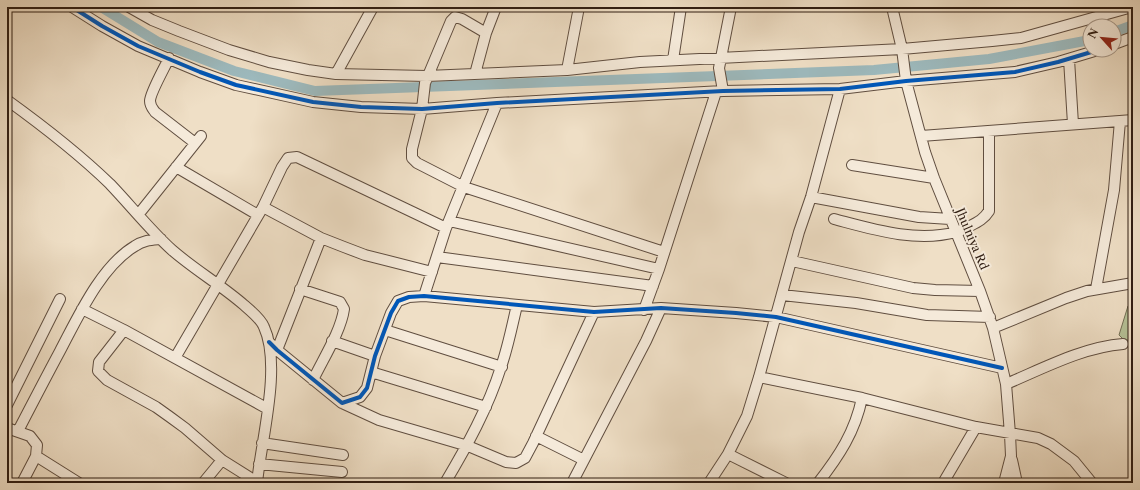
<svg xmlns="http://www.w3.org/2000/svg" width="1140" height="490" font-family="'Libre Caslon Text',serif">
  <style>
    .green { fill: #b6c298; stroke: #737056 }
    .lines { fill: none; stroke-linecap: round; stroke-linejoin: round }
    .canal { stroke: #9dbabe; stroke-width: 10 }
    .minor-casing { stroke: #604e40; stroke-width: 12 }
    .minor { stroke: #f5eada; stroke-width: 10 }
    .cycleway-casing { stroke: #f5eada; stroke-width: 6 }
    .cycleway { stroke: #0057b8; stroke-width: 4 }
    .labels { text-anchor: middle; stroke-width: 4; stroke-linejoin: round; paint-order: stroke }
    .street-label { font-size: 12px; fill: #301e13; stroke: #f5eada }
  </style>
  <rect width="100%" height="100%" fill="#efdfc6"/>
  <filter id="stains"><feTurbulence type="fractalNoise" baseFrequency=".005" numOctaves="4"/><feColorMatrix values="0 0 0 0 .2 0 0 0 0 .09 0 0 0 0 .02 0 0 0 .5 -.17"/></filter>
  <radialGradient id="worn" r=".72"><stop offset=".6" stop-color="#630" stop-opacity="0"/><stop offset="1" stop-color="#630" stop-opacity=".3"/></radialGradient>
  <!-- green -->
  <path class="green" d="M 1128,306 L 1133,306 L 1133,338 L 1125,341 L 1119,335 Z"/>
  <g class="lines">
    <!-- canal -->
    <path class="canal" d="M 101,7 L 158,42 L 234,71 L 315,91 L 874,70 L 989,59 L 1090,40
      M 1114,32 L 1133,25"/>
    <!-- minor casing -->
    <g class="minor-casing">
      <path id="minor" d="M 72,7 L 102,26 L 138,46 L 200,72 L 236,85 L 313,102 L 361,107 L 422,109 L 497,103 L 723,91 L 840,89 L 906,81 L 1015,72 L 1058,62 L 1098,50
        M 129,7 L 152,20 L 179,31 L 229,50 L 269,62 L 308,70 L 336,74 L 427,76 L 567,70 L 640,62 L 902,49 L 992,41 L 1021,38 L 1132,7
        M 892,7 L 902,49 L 906,81 L 925,152 L 934,178 L 980,291 L 993,328 L 1006,384 L 1010,434 L 1011,456 L 1004,483
        M 486,33 L 462,19 L 455,17 L 451,21 L 425,83 L 422,109 L 412,149 L 412,158 L 417,163 L 464,187 L 664,252
        M 1114,44 L 1133,37
        M 169,58 C 165,67 150,93 150,101 C 150,106 153,109 155,112 L 195,143
        M 1069,59 L 1073,124
        M 673,60 L 681,7
        M 567,70 L 579,7
        M 336,74 L 373,7
        M 475,74 L 486,33 L 496,7
        M 723,91 L 719,68 L 731,7
        M 7,100 C 43,126 78,153 110,184 C 131,206 150,230 172,250 C 195,270 221,285 244,305 C 251,311 261,319 264,327 C 282,366 261,441 257,483
        M 921,136 L 1133,120
        M 852,165 L 934,178
        M 176,167 L 258,215
        M 811,197 L 919,217 L 950,219
        M 263,207 L 321,238 L 344,247 L 365,255 L 432,272
        M 138,215 L 201,136
        M 834,219 C 872,229 916,243 956,232 C 961,231 965,228 970,226 C 978,222 984,219 989,211 L 989,131
        M 449,221 L 659,269
        M 437,257 L 653,286
        M 792,261 L 913,288 L 935,290 L 980,291
        M 300,289 L 340,302 L 344,309 C 341,331 323,359 313,380
        M 1096,289 L 1114,190 L 1120,121
        M 782,295 L 856,303 L 927,315 L 990,317
        M 424,296 L 446,228 L 497,103
        M 82,309 L 124,330 L 268,409
        M 644,310 L 659,269 L 716,92
        M 993,328 L 1066,298 L 1087,291 L 1133,283
        M 124,330 L 99,362 L 98,371 L 107,380 L 156,407 L 170,417 L 185,428 L 222,460 L 257,482
        M 385,330 L 502,367
        M 332,341 L 375,356
        M 269,342 L 277,350 L 342,403 L 360,397 L 367,388 L 375,356 L 391,313 L 398,301 L 409,297 L 424,296 L 594,312 L 661,308 L 736,313 L 776,317 L 1002,368
        M 277,350 L 321,238
        M 175,358 L 263,207 L 282,167 L 288,158 L 297,157 L 446,228
        M 371,372 L 486,407
        M 759,377 L 862,398 L 976,427 L 1038,438 L 1051,444 L 1074,461 L 1092,483
        M 1006,384 C 1042,369 1083,347 1123,344
        M 342,403 L 379,420 L 468,446 L 506,462 L 516,463 L 525,458 L 533,443 L 594,312
        M 7,405 L 60,299
        M 7,428 L 30,436 L 37,445 L 36,456 L 22,483
        M 18,431 C 32,404 46,377 60,351 C 78,317 101,266 135,246 C 144,240 152,240 161,239
        M 536,436 L 584,460
        M 262,443 L 343,455
        M 728,454 L 786,483
        M 36,456 L 79,483
        M 1012,460 L 1017,483
        M 259,464 L 342,472
        M 203,483 L 222,460
        M 445,483 C 467,446 488,408 501,367 C 508,347 512,326 517,305
        M 572,483 L 646,341 L 661,308
        M 709,483 L 728,454 L 747,416 L 759,377 L 799,232 L 811,197 L 840,89
        M 818,483 C 839,456 855,432 862,398
        M 943,483 L 976,427"/>
    </g>
    <!-- minor -->
    <use href="#minor" class="minor"/>
    <!-- cycleway casing -->
    <g class="cycleway-casing">
      <path id="cycleway" d="M 72,7 L 102,26 L 138,46 L 200,72 L 236,85 L 313,102 L 361,107 L 422,109 L 497,103 L 723,91 L 840,89 L 906,81 L 1015,72 L 1058,62 L 1098,50
        M 269,342 L 277,350 L 342,403 L 360,397 L 367,388 L 375,356 L 391,313 L 398,301 L 409,297 L 424,296 L 594,312 L 661,308 L 736,313 L 776,317 L 1002,368"/>
    </g>
    <!-- cycleway -->
    <use href="#cycleway" class="cycleway"/>
  </g>
  <g class="labels">
    <!-- street labels -->
    <g class="street-label">
      <text transform="translate(972 239) rotate(67)" y="4">Jhulniya Rd</text>
    </g>
  </g>
  <!-- margin -->
  <rect width="1140" height="490" fill="none" stroke="#efdfc6" stroke-width="24"/>
  <rect x="8" y="8" width="1124" height="474" fill="none" stroke="#301e13" stroke-width="2"/>
  <rect x="12" y="12" width="1116" height="466" fill="none" stroke="#301e13"/>
  <!-- north arrow -->
  <g transform="translate(1102 38) rotate(297)"><circle r="19" fill="#f5eada" stroke="#a6988a"/>
  <path d="M0-3L7 15L0 10L-7 15Z" fill="#8f2418"/>
  <text y="-6" font-size="11" font-weight="bold" text-anchor="middle" fill="#301e13">N</text>
  </g>
  <rect width="100%" height="100%" filter="url(#stains)"/>
  <rect width="100%" height="100%" fill="url(#worn)"/>
</svg>
